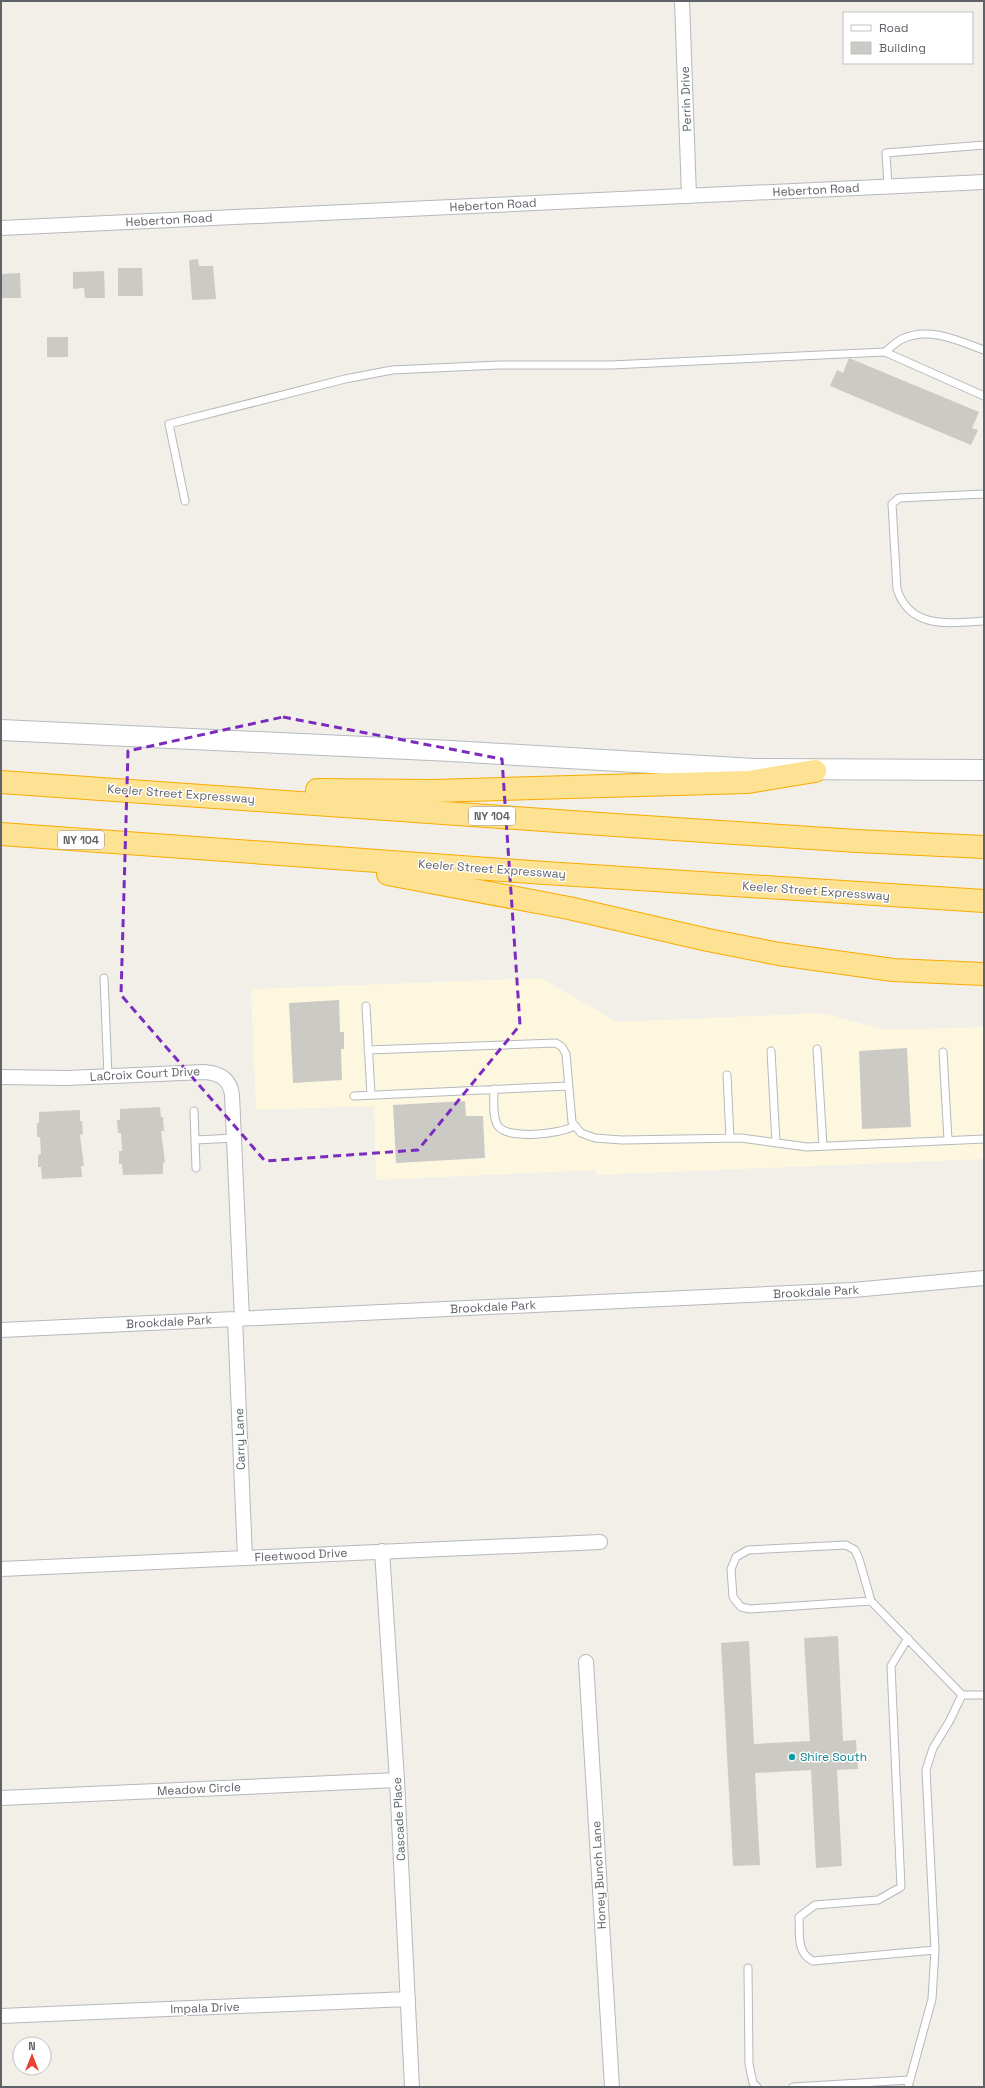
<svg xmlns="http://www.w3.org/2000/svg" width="985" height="2088" font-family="'Space Grotesk',sans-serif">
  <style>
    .commercial { fill: #fef7e0 }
    .building { fill: #cccac5 }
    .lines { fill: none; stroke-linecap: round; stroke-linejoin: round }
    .lane-casing { stroke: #b5b8bc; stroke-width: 9 }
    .street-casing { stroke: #b5b8bc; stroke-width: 16 }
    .secondary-casing { stroke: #b6babf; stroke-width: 22 }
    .highway-casing { stroke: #f9ab00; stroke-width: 24 }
    .lane { stroke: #fff; stroke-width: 7 }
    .street { stroke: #fff; stroke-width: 14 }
    .secondary { stroke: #fff; stroke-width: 20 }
    .highway { stroke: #fde293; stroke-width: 22 }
    .marked { fill: none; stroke: #7b2cbf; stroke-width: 3; stroke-dasharray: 8 5; stroke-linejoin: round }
    .culture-dot { fill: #0f9aa8; stroke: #fff; stroke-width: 1.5 }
    .labels { text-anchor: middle; stroke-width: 3; stroke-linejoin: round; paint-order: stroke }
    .shield { fill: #fff; stroke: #8f9295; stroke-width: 1 }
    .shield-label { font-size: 11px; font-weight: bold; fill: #5f6368 }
    .street-label { font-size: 12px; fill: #5f6368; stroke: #fff }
    .culture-label { font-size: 12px; fill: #0d838f; stroke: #fff; text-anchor: start }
  </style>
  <rect width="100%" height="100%" fill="#f1efe8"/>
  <!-- commercial -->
  <path class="commercial" d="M 541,978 L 617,1022 L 822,1013 L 885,1030 L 984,1027 L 984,1159 L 597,1175 L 596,1170 L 376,1180 L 374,1106 L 256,1110 L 251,989 Z"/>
  <!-- building -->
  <path class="building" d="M 198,259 L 199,266 L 213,266 L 216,299 L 192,300 L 189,260 Z
    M 118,268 L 142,268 L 143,296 L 118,296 Z
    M 104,271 L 105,298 L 85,298 L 84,288 L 73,289 L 73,272 Z
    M 20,273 L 21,298 L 1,298 L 1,274 Z
    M 47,337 L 68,337 L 68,357 L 47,357 Z
    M 849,358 L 979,412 L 972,428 L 978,430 L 971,445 L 830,386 L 837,370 L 843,373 Z
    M 339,1000 L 340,1032 L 344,1032 L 344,1049 L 341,1049 L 342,1080 L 293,1083 L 289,1003 Z
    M 907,1048 L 911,1127 L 862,1129 L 859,1051 Z
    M 465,1101 L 466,1116 L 483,1116 L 485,1158 L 396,1163 L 393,1105 Z
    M 160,1107 L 161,1117 L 163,1117 L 164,1131 L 161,1131 L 165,1162 L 163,1163 L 163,1174 L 123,1175 L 122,1164 L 119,1164 L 119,1151 L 122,1151 L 121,1133 L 118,1133 L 117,1120 L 120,1120 L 120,1109 Z
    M 80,1110 L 80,1121 L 82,1121 L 83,1134 L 80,1135 L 84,1166 L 81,1166 L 82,1177 L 42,1179 L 41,1167 L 38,1167 L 38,1155 L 41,1154 L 40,1137 L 37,1137 L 37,1123 L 39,1123 L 39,1112 Z
    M 838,1636 L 843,1741 L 856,1740 L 858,1769 L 837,1770 L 842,1866 L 816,1868 L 811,1770 L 755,1773 L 760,1865 L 733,1866 L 721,1643 L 749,1641 L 754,1744 L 810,1741 L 804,1638 Z"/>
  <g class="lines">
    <!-- lane casing -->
    <g class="lane-casing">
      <path id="lane" d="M 888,186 L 886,153 L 984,145
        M 885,352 C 890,348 896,342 902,339 C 929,326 959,341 984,350
        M 984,494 L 899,498 L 892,504 L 897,589 C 910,630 950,623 984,621
        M 185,501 L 169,424 L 345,379 L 392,370 L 499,365 L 611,365 L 885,352 L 984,396
        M 104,978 L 108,1076
        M 366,1006 L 371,1095
        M 817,1049 L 823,1146
        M 368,1050 L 556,1043 L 562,1047 L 566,1054 L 572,1122 L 581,1133 L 595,1138 L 622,1140 L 741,1138 L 807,1147 L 984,1139
        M 771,1051 L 776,1143
        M 943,1052 L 948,1140
        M 727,1075 L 730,1138
        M 494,1089 C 494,1100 492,1117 498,1126 C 508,1140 561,1134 574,1126
        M 354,1096 L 568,1086
        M 194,1111 L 196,1168
        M 195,1140 L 235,1138
        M 871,1601 L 859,1559 L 855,1550 L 846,1545 L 748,1550 L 736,1557 L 731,1569 L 733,1597 L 741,1607 L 750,1609 L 871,1601 L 962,1695
        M 908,1638 L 891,1666 L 901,1887 L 878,1900 L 815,1905 L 799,1917 C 800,1934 796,1953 813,1961 L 935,1950
        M 748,1968 L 749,2064 L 753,2083 L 757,2087
        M 793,2087 L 910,2080
        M 908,2087 L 932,1999 L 935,1950 L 926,1770 L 933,1748 L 949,1722 L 962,1695 L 984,1695"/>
    </g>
    <!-- street casing -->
    <g class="street-casing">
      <path id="street" d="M 682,1 L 689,196
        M 1,228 L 984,182
        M 1,1077 L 67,1078 L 204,1072 C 219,1073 230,1078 232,1095 L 242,1319
        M 235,1319 L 245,1558
        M 1,1330 L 853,1290 L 984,1278
        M 382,1551 L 397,1780 L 412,2087
        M 1,1569 L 600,1542
        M 586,1662 L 612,2087
        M 1,1798 L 397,1780
        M 1,2016 L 408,1999"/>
    </g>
    <!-- secondary casing -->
    <g class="secondary-casing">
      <path id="secondary" d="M 1,730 L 451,751 L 754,769 L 984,770"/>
    </g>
    <!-- highway casing -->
    <g class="highway-casing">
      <path id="highway" d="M 1,782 L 615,825 L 857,841 L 984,847
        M 317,790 L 433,791 L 748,782 L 815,771
        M 1,834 L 545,873 L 984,901
        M 388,874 L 569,908 L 708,940 L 779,954 L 893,970 L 984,974"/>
    </g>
    <!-- lane -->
    <use href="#lane" class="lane"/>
    <!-- street -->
    <use href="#street" class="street"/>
    <!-- secondary -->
    <use href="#secondary" class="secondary"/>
    <!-- highway -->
    <use href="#highway" class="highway"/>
  </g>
  <!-- marked area -->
  <path class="marked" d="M 283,717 L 502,759 L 520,1025 L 418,1150 L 265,1161 L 121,995 L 128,751 Z"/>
  <!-- markers -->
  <circle class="culture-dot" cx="792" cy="1757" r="4"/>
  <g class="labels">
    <!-- shield labels -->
    <g class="shield">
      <rect x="469" y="807" width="46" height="18" rx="3"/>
      <rect x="58" y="831" width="46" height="18" rx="3"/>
    </g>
    <g class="shield-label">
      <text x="492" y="820">NY 104</text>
      <text x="81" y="844">NY 104</text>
    </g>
    <!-- street labels -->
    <g class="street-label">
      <text transform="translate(686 99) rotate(-92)" y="4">Perrin Drive</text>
      <text transform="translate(816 190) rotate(-3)" y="4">Heberton Road</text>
      <text transform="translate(493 205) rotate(-3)" y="4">Heberton Road</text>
      <text transform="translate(169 220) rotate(-3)" y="4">Heberton Road</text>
      <text transform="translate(181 794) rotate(4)" y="4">Keeler Street Expressway</text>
      <text transform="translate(492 869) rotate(4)" y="4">Keeler Street Expressway</text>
      <text transform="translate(816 891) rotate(4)" y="4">Keeler Street Expressway</text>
      <text transform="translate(145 1074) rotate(-3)" y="4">LaCroix Court Drive</text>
      <text transform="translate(816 1292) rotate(-3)" y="4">Brookdale Park</text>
      <text transform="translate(493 1307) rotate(-3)" y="4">Brookdale Park</text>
      <text transform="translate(169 1322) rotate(-3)" y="4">Brookdale Park</text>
      <text transform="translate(240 1439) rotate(-92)" y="4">Carry Lane</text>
      <text transform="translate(301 1555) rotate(-3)" y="4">Fleetwood Drive</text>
      <text transform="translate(199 1789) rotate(-3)" y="4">Meadow Circle</text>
      <text transform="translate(399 1819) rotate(-93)" y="4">Cascade Place</text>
      <text transform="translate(599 1875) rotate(-93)" y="4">Honey Bunch Lane</text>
      <text transform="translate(205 2008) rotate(-2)" y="4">Impala Drive</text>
    </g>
    <!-- culture labels -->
    <g class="culture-label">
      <text x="800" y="1761">Shire South</text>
    </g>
  </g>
  <!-- border -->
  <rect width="985" height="2088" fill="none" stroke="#5f6368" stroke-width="4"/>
  <!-- legend -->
  <rect x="843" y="12" width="130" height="52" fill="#ffffff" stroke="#bfc1c3"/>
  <rect x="851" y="25" width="20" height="6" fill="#ffffff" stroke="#bfc1c3"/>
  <text x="879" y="32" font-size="12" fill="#5f6368">Road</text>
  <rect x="851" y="42" width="20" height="12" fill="#cccac5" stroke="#bfc1c3"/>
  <text x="879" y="52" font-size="12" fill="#5f6368">Building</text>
  <!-- north arrow -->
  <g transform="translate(32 2056)"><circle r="19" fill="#ffffff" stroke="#bfc1c3"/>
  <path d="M0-3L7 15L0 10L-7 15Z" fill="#ea4335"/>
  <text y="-6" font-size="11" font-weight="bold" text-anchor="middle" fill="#5f6368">N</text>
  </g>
</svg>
